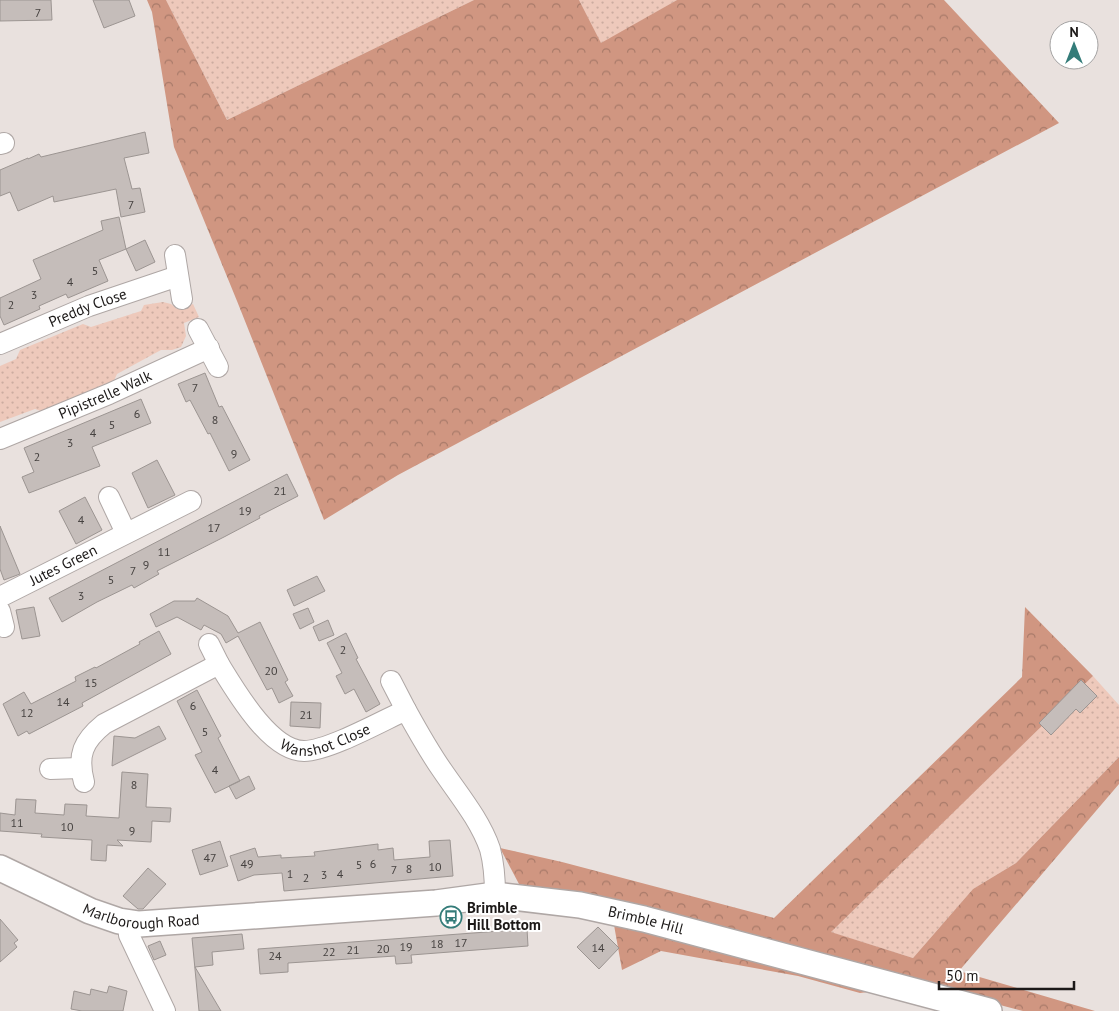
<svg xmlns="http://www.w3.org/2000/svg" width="1119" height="1011" font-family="'PT Sans',sans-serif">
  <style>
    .grass { fill: url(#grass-dots) }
    .forest { fill: url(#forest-crowns) }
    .building { fill: #c5bdba; stroke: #9c9592 }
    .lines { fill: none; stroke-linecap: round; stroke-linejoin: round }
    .minor-casing { stroke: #afa7a5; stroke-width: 22 }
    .major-casing { stroke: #afa7a5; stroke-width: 28 }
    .minor { stroke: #fff; stroke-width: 20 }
    .major { stroke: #fff; stroke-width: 25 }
    .labels { text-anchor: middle; stroke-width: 4; stroke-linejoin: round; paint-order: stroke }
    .number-label { font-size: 12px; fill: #464240 }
    .street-label { font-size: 15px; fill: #1c1918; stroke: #fff }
    .poi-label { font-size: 15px; font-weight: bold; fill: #1c1918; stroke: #fff; text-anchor: start }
  </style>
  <defs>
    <pattern id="grass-dots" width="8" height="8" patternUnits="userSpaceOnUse" patternTransform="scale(1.25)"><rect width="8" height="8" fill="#eec9bb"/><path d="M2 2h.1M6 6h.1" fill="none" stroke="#ccaca0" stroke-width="1.8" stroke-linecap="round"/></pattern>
    <pattern id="forest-crowns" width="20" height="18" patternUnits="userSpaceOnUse" patternTransform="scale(1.25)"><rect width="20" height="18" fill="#d09681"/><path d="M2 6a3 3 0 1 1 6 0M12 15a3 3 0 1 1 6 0" fill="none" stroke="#a87a69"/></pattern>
  </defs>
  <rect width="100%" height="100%" fill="#e9e1de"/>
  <!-- grass -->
  <path class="grass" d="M 166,0 L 474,0 L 227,120 Z
    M 579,0 L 677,0 L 601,44 Z
    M 163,302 L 171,304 L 177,309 L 193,304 L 199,317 L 184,323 L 186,336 L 181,347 L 172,350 L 161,350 L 117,374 L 112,385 L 44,412 L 35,409 L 0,422 L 0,366 L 16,359 L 20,350 L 83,324 L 91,327 L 141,311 L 144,305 Z
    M 1093,676 L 1119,705 L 1119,757 L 1016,863 L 973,889 L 913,958 L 830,932 Z"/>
  <!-- forest -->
  <path class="forest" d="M 147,0 L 166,0 L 227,120 L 474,0 L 579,0 L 601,43 L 677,0 L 944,0 L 1059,123 L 398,475 L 324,520 L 237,301 L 174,147 L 152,12 Z
    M 1025,607 L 1093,676 L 831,932 L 913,958 L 973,889 L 1016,863 L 1119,757 L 1119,784 L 959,971 L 1095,1011 L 1023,1011 L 924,985 L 860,993 L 798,976 L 661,951 L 622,970 L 614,925 L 609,902 L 519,884 L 500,848 L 562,862 L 774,918 L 1022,677 Z"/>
  <!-- building -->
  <path class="building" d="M 0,0 L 51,0 L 52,20 L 0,21 Z
    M 93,0 L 129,0 L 135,16 L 104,28 Z
    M 145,132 L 149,153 L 124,158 L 132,189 L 140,188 L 145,212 L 121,217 L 116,189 L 54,202 L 53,196 L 18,211 L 10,192 L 0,196 L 0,170 L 28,158 L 28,159 L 39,154 L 41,157 Z
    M 119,217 L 126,249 L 99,260 L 108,281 L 68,298 L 66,294 L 39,306 L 40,309 L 4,325 L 0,316 L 0,298 L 41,279 L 33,260 L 103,230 L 101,221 Z
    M 145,240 L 155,262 L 136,271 L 126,249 Z
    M 205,373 L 219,407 L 222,406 L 250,460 L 229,471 L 210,433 L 208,434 L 190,400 L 186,402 L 178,384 Z
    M 141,399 L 151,423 L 92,447 L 100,466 L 29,493 L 22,477 L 34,472 L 24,448 Z
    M 157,460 L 175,495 L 148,508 L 132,473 Z
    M 287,474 L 298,496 L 259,516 L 260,518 L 224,537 L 157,571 L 159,574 L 134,588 L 132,585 L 97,602 L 62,622 L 49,598 Z
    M 85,497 L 102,530 L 76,544 L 59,511 Z
    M 0,526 L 20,574 L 4,580 L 0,569 Z
    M 317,576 L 325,591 L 294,606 L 287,590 Z
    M 197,598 L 228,616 L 238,633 L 260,622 L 288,680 L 285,682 L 293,696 L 279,703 L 272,688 L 267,690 L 238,636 L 226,643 L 221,634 L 204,625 L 201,630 L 177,617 L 156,627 L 150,614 L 174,601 L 195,601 Z
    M 34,607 L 40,636 L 22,639 L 16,610 Z
    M 308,608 L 314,622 L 300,629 L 293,614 Z
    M 328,620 L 334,635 L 319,641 L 313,627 Z
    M 159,631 L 171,654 L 82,703 L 83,706 L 29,734 L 27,731 L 18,736 L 3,704 L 24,692 L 31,704 L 76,681 L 75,677 L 95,667 L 96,668 L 140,644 L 139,642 Z
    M 346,633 L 358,658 L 356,659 L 380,704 L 366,712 L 354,689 L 345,694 L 336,676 L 342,673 L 327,643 Z
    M 1081,680 L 1097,696 L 1080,713 L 1076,709 L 1051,735 L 1039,723 Z
    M 197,690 L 221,736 L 218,738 L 240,781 L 215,793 L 195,755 L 202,752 L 177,701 Z
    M 291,702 L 321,703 L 320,728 L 290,726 Z
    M 159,726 L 166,739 L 112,766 L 114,736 L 135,738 Z
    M 122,772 L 148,774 L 146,807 L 171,808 L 170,822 L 152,821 L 151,842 L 117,840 L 123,846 L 107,845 L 106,861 L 91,860 L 92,840 L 41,837 L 42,834 L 0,831 L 0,813 L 15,815 L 16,799 L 36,800 L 35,813 L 64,815 L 65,804 L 87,805 L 86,816 L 119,818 Z
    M 249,776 L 255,789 L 236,799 L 229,786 Z
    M 450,840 L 453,876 L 284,891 L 282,873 L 254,875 L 238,881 L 230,856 L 255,848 L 258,857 L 281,855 L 281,858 L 315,856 L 314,852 L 378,844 L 378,850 L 393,848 L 394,860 L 430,857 L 429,841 Z
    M 220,841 L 228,866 L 200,875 L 192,850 Z
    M 148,868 L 166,884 L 143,909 L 138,909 L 123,896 Z
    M 0,919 L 18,940 L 14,943 L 17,947 L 0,962 Z
    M 598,927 L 619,948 L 599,969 L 577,947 Z
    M 527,929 L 528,946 L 411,955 L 412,963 L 396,964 L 395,956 L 288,963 L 288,972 L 260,974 L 258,949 Z
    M 242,934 L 244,949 L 212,952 L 213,965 L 195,967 L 221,1011 L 199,1011 L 192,938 Z
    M 160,941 L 166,955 L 154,960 L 148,946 Z
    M 109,986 L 127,991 L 123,1011 L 82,1011 L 71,1009 L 74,991 L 90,995 L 91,989 L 107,993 Z"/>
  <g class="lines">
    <!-- minor casing -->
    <g class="minor-casing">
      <g id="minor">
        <path d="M 0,144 L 4,143"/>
        <path d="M 175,255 L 182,299"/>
        <path d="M 198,329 L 218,367"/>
        <path id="s1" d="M 0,344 L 89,306 L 178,276"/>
        <path id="s2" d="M 0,439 L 109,394 L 209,348"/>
        <path d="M 109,497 L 126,533"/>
        <path id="s3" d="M 0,597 L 191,501"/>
        <path d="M 0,611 L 4,627"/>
        <path d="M 209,644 L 219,664"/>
        <path d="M 391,681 L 406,710"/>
        <path d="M 50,769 L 80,768"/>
        <path id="s4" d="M 84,782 C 77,755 83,741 104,724 L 219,664 C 235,690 270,751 304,751 C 328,751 382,721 406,710 C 417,730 428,750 442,770 C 459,795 480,820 490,849 C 494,864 495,879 495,895"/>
        <path d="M 128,923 L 129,935 L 165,1011"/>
      </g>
    </g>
    <!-- major casing -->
    <g class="major-casing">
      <g id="major">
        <path id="s5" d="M 0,868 L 90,911 L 119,921 L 139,924 L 436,903 L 495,895 L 580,905 L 644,919 L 989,1011"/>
      </g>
    </g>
    <!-- minor -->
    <use href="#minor" class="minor"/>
    <!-- major -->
    <use href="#major" class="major"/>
  </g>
  <!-- icons -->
  <defs>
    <g id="bus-ring" transform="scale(1.125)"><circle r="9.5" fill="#fff" stroke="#347c79" stroke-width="1.5"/><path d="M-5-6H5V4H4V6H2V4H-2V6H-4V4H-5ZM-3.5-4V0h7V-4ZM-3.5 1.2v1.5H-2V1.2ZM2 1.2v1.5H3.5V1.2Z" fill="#347c79"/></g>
  </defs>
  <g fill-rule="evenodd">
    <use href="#bus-ring" x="451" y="917"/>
  </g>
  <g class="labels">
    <!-- number labels -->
    <g class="number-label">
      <text x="38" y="17">7</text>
      <text x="131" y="209">7</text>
      <text x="95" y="275">5</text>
      <text x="70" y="286">4</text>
      <text x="34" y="299">3</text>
      <text x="11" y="309">2</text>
      <text x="195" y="392">7</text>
      <text x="137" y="418">6</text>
      <text x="215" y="424">8</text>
      <text x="112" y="429">5</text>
      <text x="93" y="437">4</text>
      <text x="70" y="447">3</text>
      <text x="234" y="458">9</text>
      <text x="37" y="461">2</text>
      <text x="280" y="495">21</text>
      <text x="245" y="515">19</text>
      <text x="81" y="524">4</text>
      <text x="214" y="532">17</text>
      <text x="164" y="556">11</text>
      <text x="146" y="569">9</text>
      <text x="133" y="575">7</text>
      <text x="111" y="584">5</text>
      <text x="81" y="600">3</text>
      <text x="343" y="654">2</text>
      <text x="271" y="675">20</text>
      <text x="91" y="687">15</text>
      <text x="63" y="706">14</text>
      <text x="193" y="710">6</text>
      <text x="27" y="717">12</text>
      <text x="306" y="719">21</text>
      <text x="205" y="736">5</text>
      <text x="215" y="774">4</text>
      <text x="134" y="789">8</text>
      <text x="17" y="827">11</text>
      <text x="67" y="831">10</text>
      <text x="132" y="835">9</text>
      <text x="210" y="862">47</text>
      <text x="247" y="868">49</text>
      <text x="373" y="868">6</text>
      <text x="359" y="869">5</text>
      <text x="435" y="871">10</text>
      <text x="409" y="873">8</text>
      <text x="394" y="874">7</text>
      <text x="290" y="878">1</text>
      <text x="340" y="878">4</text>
      <text x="324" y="879">3</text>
      <text x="306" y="882">2</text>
      <text x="461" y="947">17</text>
      <text x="437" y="948">18</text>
      <text x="406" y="951">19</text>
      <text x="598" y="952">14</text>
      <text x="383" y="953">20</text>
      <text x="353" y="954">21</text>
      <text x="329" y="956">22</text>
      <text x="275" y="960">24</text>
    </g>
    <!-- street labels -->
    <g class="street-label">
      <text dy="5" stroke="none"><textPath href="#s1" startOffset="95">Preddy Close</textPath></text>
      <text dy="5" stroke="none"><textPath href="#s2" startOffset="114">Pipistrelle Walk</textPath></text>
      <text dy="5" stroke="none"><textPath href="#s3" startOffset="71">Jutes Green</textPath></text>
      <text dy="5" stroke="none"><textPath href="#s4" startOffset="344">Wanshot Close</textPath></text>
      <text dy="5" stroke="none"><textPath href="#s5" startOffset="152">Marlborough Road</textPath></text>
      <text dy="5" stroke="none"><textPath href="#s5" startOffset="661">Brimble Hill</textPath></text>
    </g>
    <!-- poi labels -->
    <g class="poi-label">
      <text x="467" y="913">Brimble<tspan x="467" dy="17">Hill Bottom</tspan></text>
    </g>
  </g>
  <!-- north arrow -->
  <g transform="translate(1074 45)"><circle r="24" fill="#ffffff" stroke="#a4a3a3"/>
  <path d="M0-4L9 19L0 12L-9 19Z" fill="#347c79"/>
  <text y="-8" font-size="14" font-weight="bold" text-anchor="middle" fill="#1c1918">N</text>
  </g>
  <!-- scale -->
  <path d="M939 981v8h135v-8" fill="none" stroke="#1c1918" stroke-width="2.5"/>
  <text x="946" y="981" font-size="15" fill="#1c1918" stroke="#ffffff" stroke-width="4" paint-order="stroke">50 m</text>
</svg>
